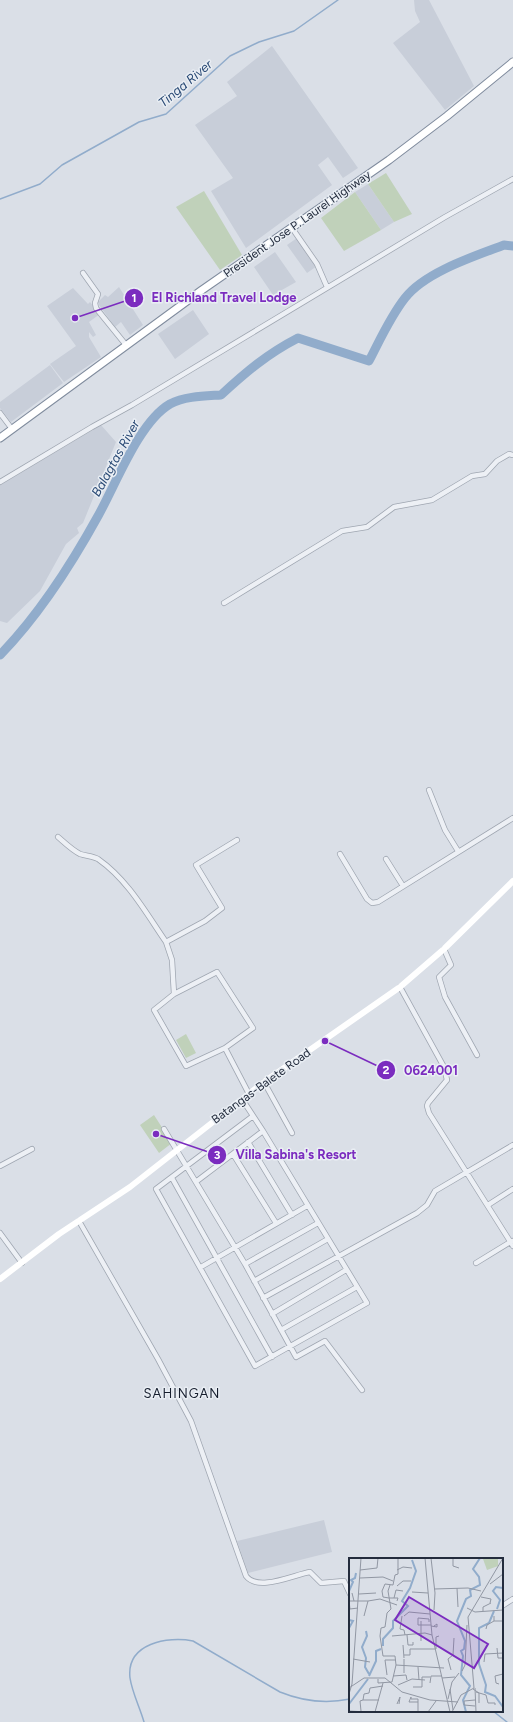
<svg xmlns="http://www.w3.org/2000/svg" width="513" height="1722" font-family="Figtree,sans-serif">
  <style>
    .built { fill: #c8ced9 }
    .green { fill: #c0d1ba }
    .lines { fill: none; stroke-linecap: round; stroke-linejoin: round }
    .stream { stroke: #91accb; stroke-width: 1.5 }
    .river { stroke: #91accb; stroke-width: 9 }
    .minor-casing { stroke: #9fa6b1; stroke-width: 6 }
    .trunk-casing { stroke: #808c9e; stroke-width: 9 }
    .minor { stroke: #edf0f5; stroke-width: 4.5 }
    .secondary { stroke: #fff; stroke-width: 6 }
    .trunk { stroke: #fff; stroke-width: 7 }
    .labels { text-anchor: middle; stroke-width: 3; stroke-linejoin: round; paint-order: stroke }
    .street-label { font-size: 12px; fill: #232c3d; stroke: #e9eef4 }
    .water-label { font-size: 13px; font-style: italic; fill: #2a4a75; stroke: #e9eef4 }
    .neighbourhood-label { font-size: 13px; letter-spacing: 1px; fill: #161e2e; stroke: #e9eef4 }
    .inset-river { fill: none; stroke: #91accb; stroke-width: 2 }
    .inset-road { fill: none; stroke: #9197a3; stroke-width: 1 }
    .view { fill: #7b2cbf; fill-opacity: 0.15; stroke: #7b2cbf; stroke-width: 2 }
    .inset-edge { fill: none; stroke: #232c3d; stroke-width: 2 }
    .leader { fill: none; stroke: #7b2cbf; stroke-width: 1.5 }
    .callout-dot { fill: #7b2cbf; stroke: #e9eef4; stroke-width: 1.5 }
    .mark-label { font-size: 12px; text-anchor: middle; font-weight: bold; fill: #fff }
    .callout-label { font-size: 13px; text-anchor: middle; font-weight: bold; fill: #7b2cbf; stroke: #e9eef4; stroke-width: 3; stroke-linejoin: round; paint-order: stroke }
  </style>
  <rect width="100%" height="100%" fill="#dadfe7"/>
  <!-- built -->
  <path class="built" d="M 414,0 L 429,0 L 474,86 L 445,110 L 393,43 L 420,22 L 415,11 Z
    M 272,46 L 358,168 L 343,178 L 328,157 L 318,165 L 332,185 L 246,248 L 211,191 L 233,178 L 195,125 L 237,96 L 227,82 Z
    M 368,184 L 394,222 L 381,230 L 355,192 Z
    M 297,238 L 317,266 L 307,273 L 287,245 Z
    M 275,252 L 296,282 L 273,295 L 254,267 Z
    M 119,287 L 143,325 L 130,335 L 121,322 L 115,327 L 99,305 L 98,302 L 105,295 L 108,297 Z
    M 73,288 L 88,304 L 90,302 L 100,314 L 89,322 L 96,335 L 93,337 L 89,332 L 89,337 L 101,357 L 64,382 L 50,364 L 76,346 L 47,306 Z
    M 193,310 L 209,334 L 175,359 L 158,334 Z
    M 50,365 L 63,383 L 11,422 L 0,408 L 0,402 Z
    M 101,425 L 116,442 L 83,523 L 77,528 L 79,533 L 66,544 L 40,591 L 7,623 L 0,621 L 0,485 Z
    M 324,1520 L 332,1552 L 248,1573 L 237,1541 Z"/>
  <!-- green -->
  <path class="green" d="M 386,173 L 412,214 L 394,222 L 368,184 Z
    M 204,191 L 242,255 L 220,270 L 176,207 Z
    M 355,192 L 381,230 L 344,251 L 321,218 Z
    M 186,1034 L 196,1053 L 186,1058 L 176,1040 Z
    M 154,1115 L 172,1143 L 159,1153 L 140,1125 Z"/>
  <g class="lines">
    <!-- stream -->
    <path class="stream" d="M 0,199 L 40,184 L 62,165 L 139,122 L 166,114 L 230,56 L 259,42 L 294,31 L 338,0
      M 493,1711 L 507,1722
      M 144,1722 C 140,1708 132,1692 130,1678 C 126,1643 168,1636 193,1641 L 280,1692 C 302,1701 326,1704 350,1699"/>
    <!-- river -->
    <path class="river" d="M 0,655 C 39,615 71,565 98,516 C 116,484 139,422 170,404 C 185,396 205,396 221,395 C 246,372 267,354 298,338 L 369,361 C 380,340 390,317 405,298 C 425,272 475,256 504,245 L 513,246"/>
    <!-- minor casing -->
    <g class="minor-casing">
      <path id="minor" d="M 292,228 L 317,264 L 327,287
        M 83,273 L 98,294 L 95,303 L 96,308 L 126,345
        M 0,413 L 12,429
        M 0,482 L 92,427 L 132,405 L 445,217 L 513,179
        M 224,603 L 342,531 L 367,527 L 394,507 L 432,500 L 472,476 L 485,474 L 497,461 L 509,454 L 513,455
        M 429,790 L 445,830 L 458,851
        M 58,837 C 65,843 72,850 80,854 C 86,856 93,856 98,859 C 128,880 146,913 166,942
        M 340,854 L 367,899 L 372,903 L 378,902 L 513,818
        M 386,859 L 403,886
        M 444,949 L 451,965 L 439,977 L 445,997 L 477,1055
        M 217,972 L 253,1028 L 225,1048 L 186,1066 L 154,1010 L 174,994 Z
        M 400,987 L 444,1067 L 447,1080 L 428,1103 L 427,1106 L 429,1113 L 513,1246
        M 174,994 L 172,960 L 166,942 L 205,921 L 222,908 L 196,865 L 237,840
        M 225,1048 L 249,1094
        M 264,1082 L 292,1133
        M 242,1099 L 263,1131 L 367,1303 L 255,1366 L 156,1189 L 253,1116
        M 164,1129 L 245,1264 L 296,1357 L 325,1341 L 362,1390
        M 248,1142 L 292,1215
        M 233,1154 L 276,1223
        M 0,1166 L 32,1149
        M 172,1178 L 272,1357
        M 197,1181 L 263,1131
        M 488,1205 L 513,1189
        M 79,1221 L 158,1359 L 191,1421 L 246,1576 C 258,1592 293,1575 310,1572 L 321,1583 L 344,1581 L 350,1594
        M 0,1233 L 22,1263
        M 476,1263 L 512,1241
        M 245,1264 L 318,1223
        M 201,1267 L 307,1206
        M 254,1281 L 328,1239
        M 263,1298 L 417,1213 L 427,1205 L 435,1191 L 513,1145
        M 272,1314 L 346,1270
        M 281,1330 L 357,1287
        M 502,1606 L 513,1599"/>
    </g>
    <!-- trunk casing -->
    <g class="trunk-casing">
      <path id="trunk" d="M 0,438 L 202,290 L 389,160 L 447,116 L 513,62"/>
    </g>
    <!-- minor -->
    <use href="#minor" class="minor"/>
    <!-- secondary -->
    <path class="secondary" d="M 0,1279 L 59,1234 L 130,1187 L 264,1082 L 400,987 L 444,949 L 513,881"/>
    <!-- trunk -->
    <use href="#trunk" class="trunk"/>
  </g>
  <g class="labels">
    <!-- street labels -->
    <g class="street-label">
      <text transform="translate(297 224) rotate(-35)" y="4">President Jose P. Laurel Highway</text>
      <text transform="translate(261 1086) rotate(-36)" y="4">Batangas-Balete Road</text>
    </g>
    <!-- water labels -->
    <g class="water-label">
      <text transform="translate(185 83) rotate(-40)" y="5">Tinga River</text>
      <text transform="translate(115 458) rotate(-61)" y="5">Balagtas River</text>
    </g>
    <!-- neighbourhood labels -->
    <g class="neighbourhood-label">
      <text x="182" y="1398">SAHINGAN</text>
    </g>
  </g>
  <!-- overview -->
  <g transform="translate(349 1558)">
    <rect width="154" height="154" fill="#dadfe7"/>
    <path d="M 134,1 L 149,1 L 149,8 L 138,12 Z" fill="#c0d1ba"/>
    <path class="inset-river" d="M 0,33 L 4,24 L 2,22 L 6,20 L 7,15M 148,51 L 151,42 L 144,33 L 147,29 L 154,30M 145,53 L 140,65 L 130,70 L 130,106 L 137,127 L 136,134 L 146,138 L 154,149M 0,62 L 4,63 L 0,70M 17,73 L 18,78 L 13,89 L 17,100 L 16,109 L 20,116M 34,88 L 34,81 L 44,70 L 44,63 L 59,48 L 53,43 L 61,30 L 67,13 L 63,2M 20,118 L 27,103 L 27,93 L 32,91M 0,146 L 19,121M 117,154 L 114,142 L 121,128 L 112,117 L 114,98 L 112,93 L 115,91 L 116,83 L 108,63 L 117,41 L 122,38 L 121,32 L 131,27 L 130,19 L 124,11 L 131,0"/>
    <path class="inset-road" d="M 76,0 L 83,77 L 101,154M 82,0 L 86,35 L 85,52M 104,0 L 104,8 L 110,10M 11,12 L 28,10 L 29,0M 48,12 L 54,9 L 63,10M 11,20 L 34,19 L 44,23M 141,26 L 154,16M 41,27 L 39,33 L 42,51 L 38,55 L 36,69 L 32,70 L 31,78 L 34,98 L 46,98 L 47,107M 48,28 L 54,23 L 62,23M 108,30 L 109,49M 85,31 L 119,30 L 132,33M 63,34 L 79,35M 3,35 L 5,43 L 19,43 L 15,58M 10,36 L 27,35M 132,39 L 142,41 L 141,45M 40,40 L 34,39 L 33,33 L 36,26 L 44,27 L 46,17 L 49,16 L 49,0M 40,40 L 49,40 L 48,43M 45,40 L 47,32 L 54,33M 5,43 L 0,43 L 1,51 L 9,50M 19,43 L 31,41 L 48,47M 118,50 L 126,54 L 154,52M 154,52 L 154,65M 134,53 L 134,49 L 142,45M 53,58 L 51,71 L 55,72 L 56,77M 55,58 L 60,54 L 81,56M 145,58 L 145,63 L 154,63M 72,63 L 72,83M 80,64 L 80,61 L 69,60 L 69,67 L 82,67M 82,68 L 88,69 L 88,66 L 85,68M 137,71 L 138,67 L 145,63M 58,77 L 59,87 L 64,87 L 64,84M 43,78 L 76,75 L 83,77M 54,87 L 55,100M 148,90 L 149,100 L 154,100M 55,97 L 61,97 L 61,91 L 87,91 L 87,79 L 90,78M 4,101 L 21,104M 55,101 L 55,115M 135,104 L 136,96 L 154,95M 69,109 L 70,122M 102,112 L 99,101 L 104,97 L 105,80M 113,113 L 116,107 L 118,67M 38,117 L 36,102 L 47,102M 44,118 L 57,117 L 58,122M 93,120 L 106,119M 29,121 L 29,125 L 43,124 L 47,107 L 95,110M 81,125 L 82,118 L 93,118M 150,126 L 147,125 L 146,118 L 154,116M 49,127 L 63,121 L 76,122M 64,129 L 73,129 L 73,119 L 81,119M 0,130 L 15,120 L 36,120 L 53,134 L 81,142 L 109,144M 126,130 L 127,154M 101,131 L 104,152M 124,131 L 130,135 L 130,145M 127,134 L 137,137 L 139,145 L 146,145 L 146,147M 0,136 L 3,126 L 12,0M 62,139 L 62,141 L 69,141 L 69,154M 62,139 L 60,144 L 69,144M 99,141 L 103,124 L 110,115M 14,142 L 30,142M 126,142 L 115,143 L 115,147 L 126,148M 48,146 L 51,139 L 50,146M 0,153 L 18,154M 12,153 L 11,143 L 14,142 L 15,136 L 20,135 L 21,130 L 34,128M 26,154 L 34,125M 79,154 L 87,143M 103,154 L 112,137 L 125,130 L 119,59 L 154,0"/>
    <path class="view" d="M 60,39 L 139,86 L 125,110 L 46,62 Z"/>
    <rect width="154" height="154" class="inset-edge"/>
  </g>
  <!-- callouts -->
  <path class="leader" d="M75 318L134 298M325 1041L386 1070M156 1134L217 1155"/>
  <g class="callout-dot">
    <circle cx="75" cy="318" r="4"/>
    <circle cx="325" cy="1041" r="4"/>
    <circle cx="156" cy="1134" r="4"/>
    <circle cx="134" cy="298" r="10"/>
    <circle cx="386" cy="1070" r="10"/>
    <circle cx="217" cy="1155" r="10"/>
  </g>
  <g class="mark-label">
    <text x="134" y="302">1</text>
    <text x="386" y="1074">2</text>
    <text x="217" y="1159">3</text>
  </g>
  <g class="callout-label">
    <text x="224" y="302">El Richland Travel Lodge</text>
    <text x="431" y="1075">0624001</text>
    <text x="296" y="1159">Villa Sabina's Resort</text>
  </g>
</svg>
